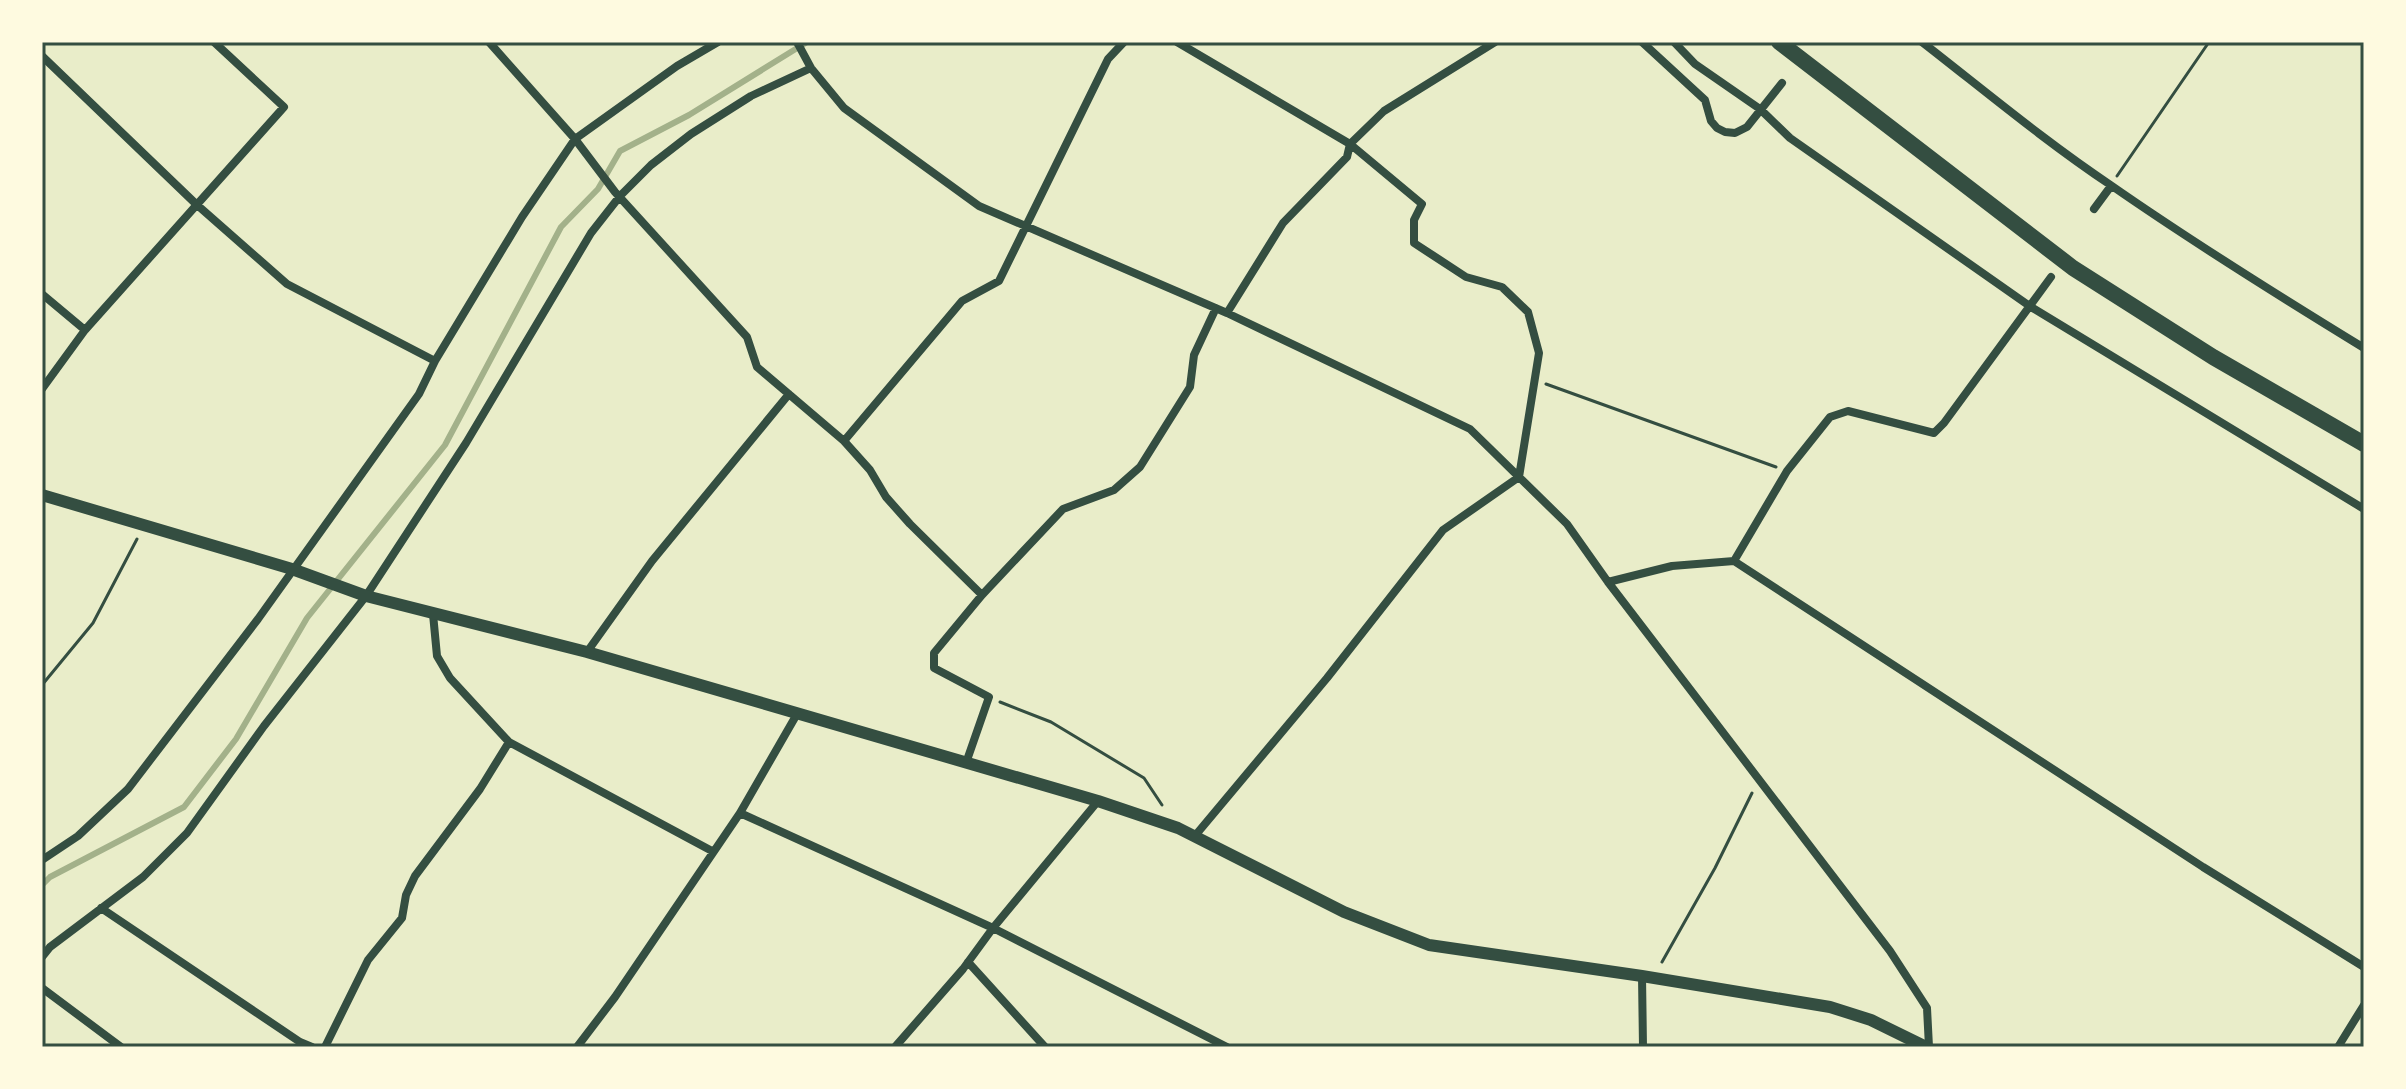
<svg xmlns="http://www.w3.org/2000/svg" width="2406" height="1089" font-family="Jost,sans-serif">
  <style>
    .lines { fill: none; stroke-linecap: round; stroke-linejoin: round }
    .stream { stroke: #a3b18a; stroke-width: 6 }
    .path { stroke: #344e41; stroke-width: 3 }
    .minor { stroke: #344e41; stroke-width: 8 }
    .tertiary { stroke: #344e41; stroke-width: 12 }
    .trunk { stroke: #344e41; stroke-width: 16 }
    .neatline { fill: none; stroke: #344e41; stroke-width: 3 }
  </style>
  <rect width="100%" height="100%" fill="#e9edc9"/>
  <g class="lines">
    <!-- stream -->
    <path class="stream" d="M 42,885 L 50,877 L 184,807 L 236,739 L 307,618 L 445,445 L 561,227 L 598,189 L 620,151 L 689,115 L 807,42"/>
    <!-- path -->
    <path class="path" d="M 2117,176 L 2209,42
      M 1546,384 L 1776,467
      M 42,685 L 93,623 L 137,539
      M 1000,702 L 1051,722 L 1144,778 L 1162,805
      M 1662,962 L 1715,868 L 1752,793"/>
    <!-- minor -->
    <path class="minor" d="M 489,42 L 575,139 L 615,192 L 747,337 L 757,367 L 844,441 L 870,470 L 886,497 L 910,524 L 982,595
      M 797,42 L 811,68 L 844,108 L 979,206 L 1227,313 L 1470,429 L 1567,524 L 1608,582 L 1890,951 L 1927,1008 L 1929,1047
      M 1177,42 L 1350,144 L 1422,204 L 1414,220 L 1414,243 L 1466,277 L 1502,287 L 1528,312 L 1539,353 L 1519,477 L 1443,530 L 1327,678 L 1194,837
      M 1642,42 L 1705,100 L 1711,121 L 1717,128 L 1725,132 L 1735,133 L 1747,127 L 1782,83
      M 1674,42 L 1695,64 L 1760,109 L 1790,138 L 2031,307 L 2364,509
      M 1922,42 C 1985,91 2046,142 2112,186 C 2194,243 2279,296 2364,348
      M 42,56 L 196,204 L 287,284 L 435,361
      M 2094,209 L 2111,186
      M 42,294 L 85,330
      M 1227,313 L 1283,223 L 1347,157 L 1350,144 L 1384,111 L 1495,42
      M 42,389 L 85,330 L 284,107 L 214,42
      M 844,441 L 962,301 L 999,281 L 1108,59 L 1124,42
      M 1734,561 L 1787,471 L 1830,417 L 1848,411 L 1934,433 L 1944,423 L 2051,277
      M 1608,582 L 1672,566 L 1734,561 L 2203,867 L 2364,967
      M 433,614 L 437,656 L 450,678 L 509,742 L 712,851
      M 587,652 L 652,561 L 789,394
      M 966,763 L 989,697 L 934,668 L 934,653 L 982,595 L 1063,509 L 1114,490 L 1140,467 L 1190,387 L 1194,355 L 1216,308
      M 740,813 L 993,928 L 1227,1047
      M 42,860 L 78,836 L 128,789 L 258,619 L 419,394 L 435,361 L 522,217 L 575,139 L 677,66 L 718,42
      M 101,908 L 300,1042 L 312,1047
      M 42,957 L 50,947 L 143,877 L 187,833 L 264,726 L 366,596 L 466,443 L 591,233 L 620,196 L 651,165 L 691,134 L 751,96 L 811,68
      M 968,962 L 1045,1047
      M 1642,976 L 1643,1047
      M 42,988 L 121,1047
      M 325,1047 L 368,960 L 402,918 L 406,895 L 415,876 L 480,789 L 509,742
      M 577,1047 L 615,997 L 740,813 L 797,714
      M 895,1047 L 963,969 L 993,928 L 1098,801
      M 2338,1047 L 2364,1005"/>
    <!-- tertiary -->
    <path class="tertiary" d="M 42,495 L 292,569 L 366,596 L 587,652 L 1098,801 L 1178,828 L 1344,912 L 1429,945 L 1642,976 L 1830,1007 L 1871,1020 L 1926,1047"/>
    <!-- trunk -->
    <path class="trunk" d="M 1779,42 L 2073,268 L 2213,357 L 2364,444"/>
  </g>
  <!-- border -->
  <rect width="2406" height="1089" fill="none" stroke="#fefae0" stroke-width="88"/>
  <rect x="44" y="44" width="2318" height="1001" class="neatline"/>
</svg>
